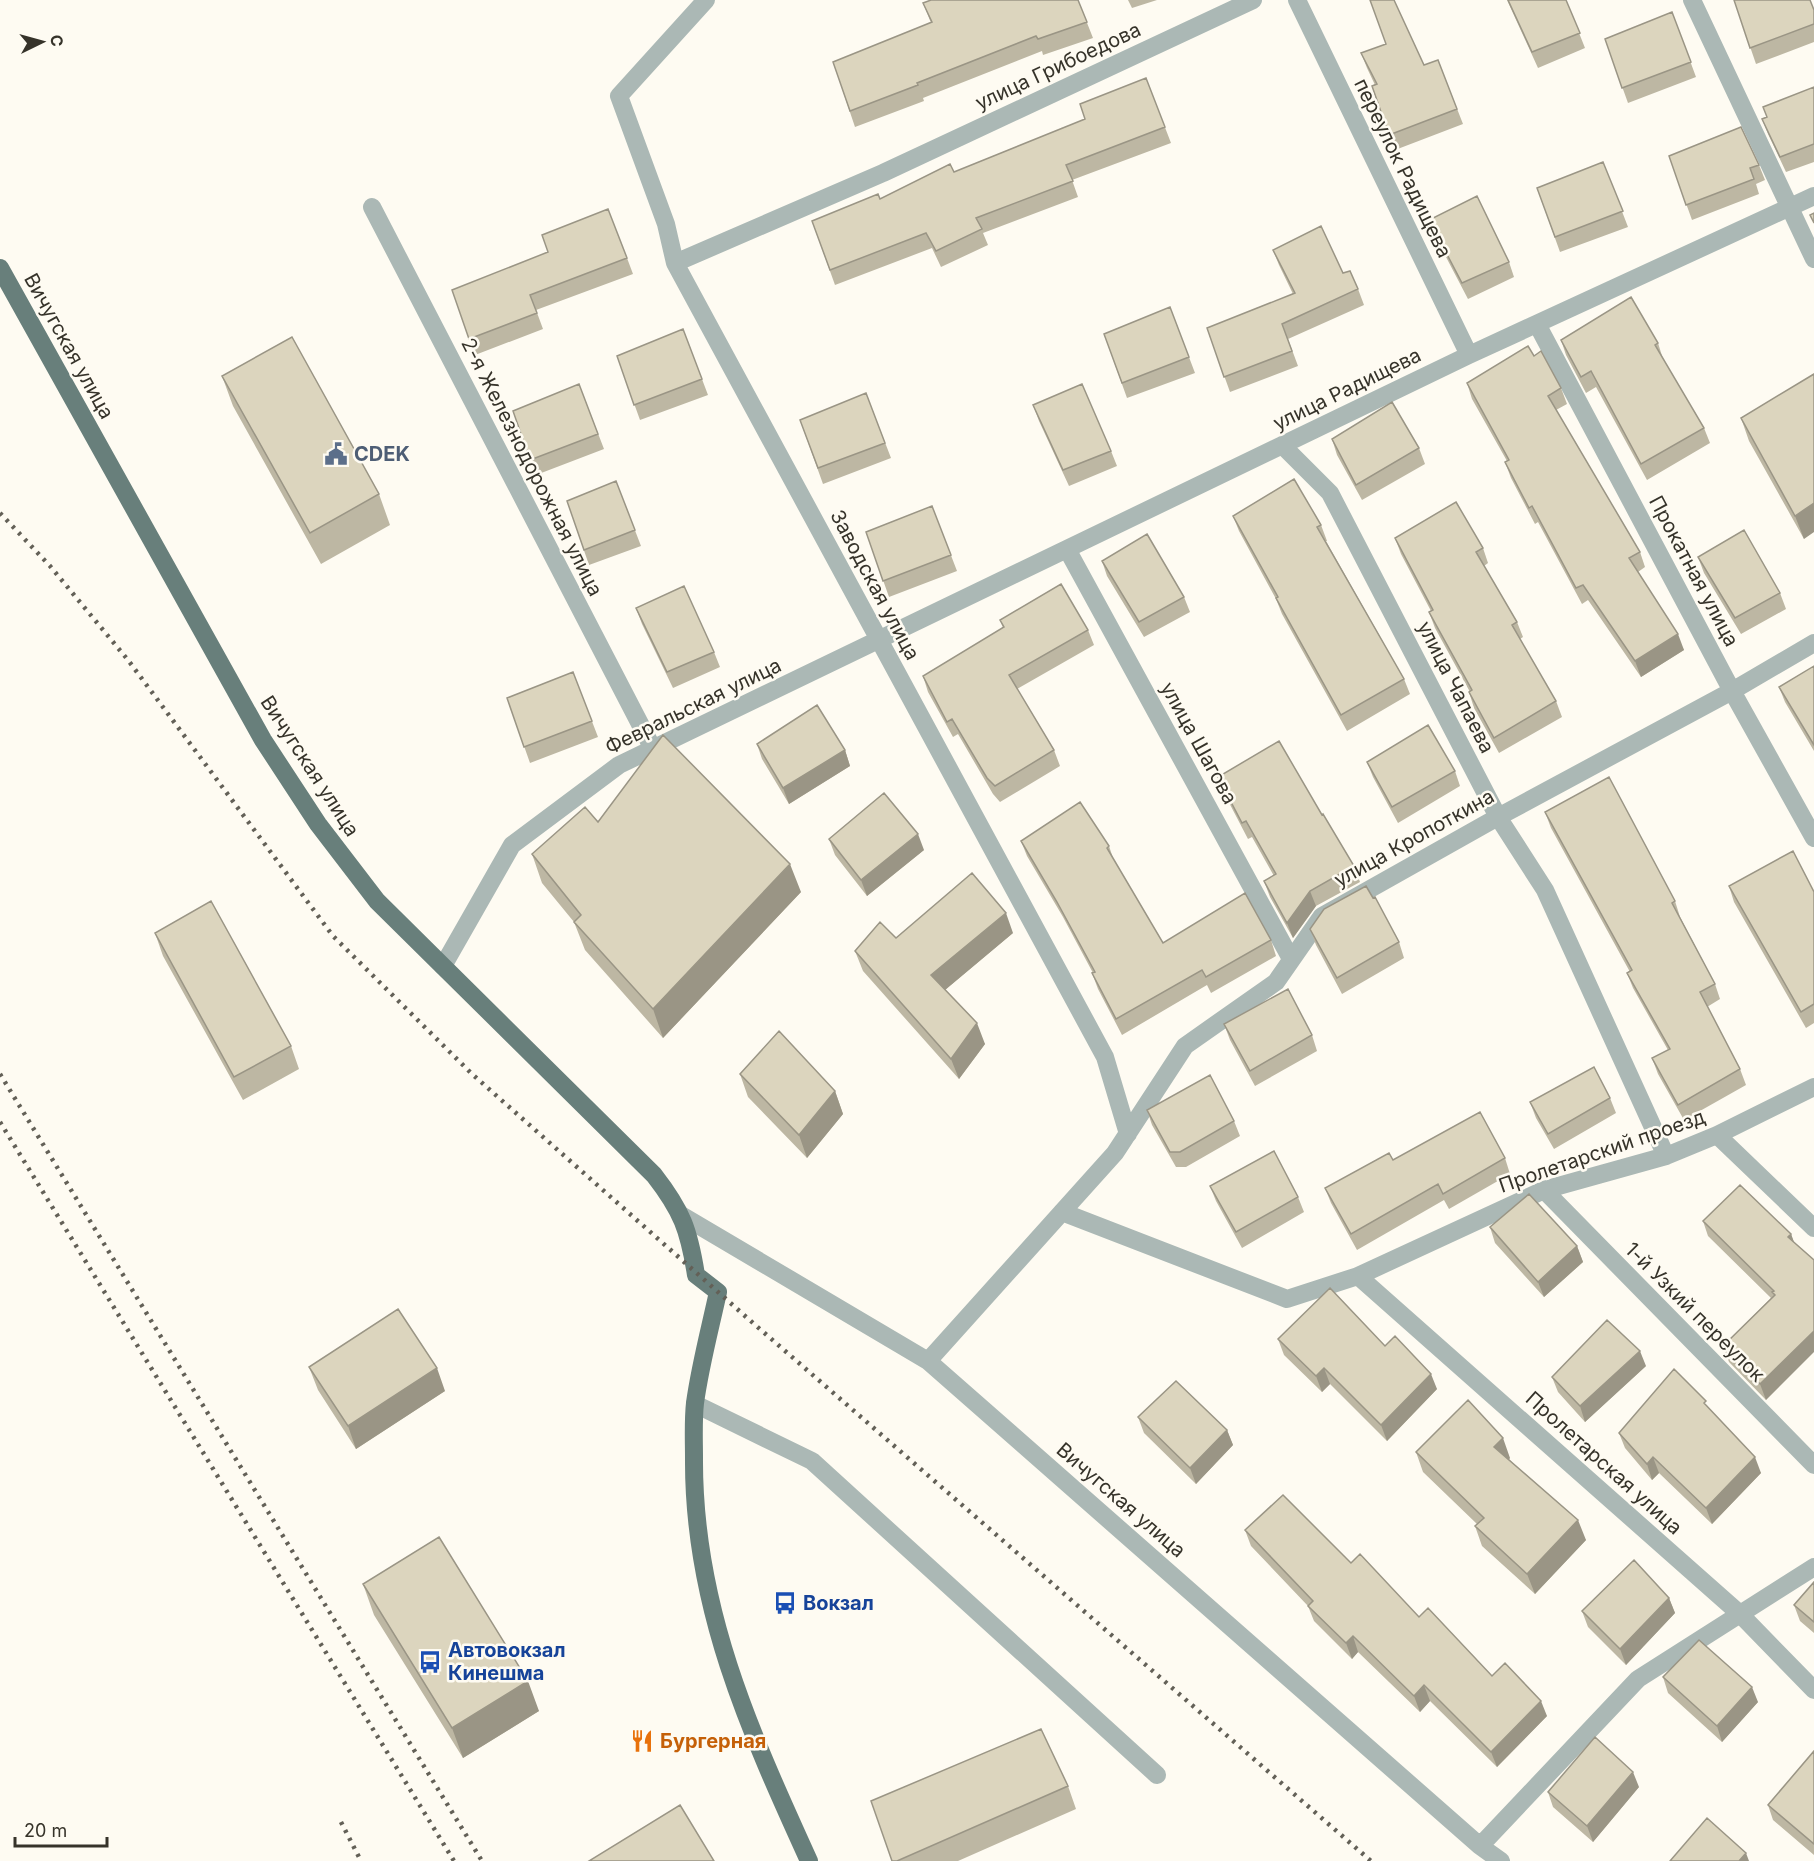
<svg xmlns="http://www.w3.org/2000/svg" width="1814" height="1861" font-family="Inter,sans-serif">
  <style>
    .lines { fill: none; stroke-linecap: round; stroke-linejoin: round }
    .minor { stroke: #abb8b5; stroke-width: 18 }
    .major { stroke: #687f7b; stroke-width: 18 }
    .rail { stroke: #636057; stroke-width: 4.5; stroke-dasharray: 3 6; stroke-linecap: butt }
    .wall { fill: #bdb7a3 }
    .shaded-wall { fill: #9a9585 }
    .building { fill: #dcd5be; stroke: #9a9585; stroke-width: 1.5 }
    .labels { text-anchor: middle; stroke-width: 5; stroke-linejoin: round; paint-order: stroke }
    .street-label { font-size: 20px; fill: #36332a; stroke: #fefbf2 }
    .service-label { font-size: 20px; font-weight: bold; fill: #4e5e75; stroke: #fefbf2; text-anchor: start }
    .transit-label { font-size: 20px; font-weight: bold; fill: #164399; stroke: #fefbf2; text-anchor: start }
    .food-label { font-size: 20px; font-weight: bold; fill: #c56008; stroke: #fefbf2; text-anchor: start }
  </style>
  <rect width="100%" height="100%" fill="#fefbf2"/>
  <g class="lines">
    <!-- minor -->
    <path class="minor" d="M 1297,0 L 1469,355
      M 1692,0 L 1814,259
      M 372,207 L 653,749
      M 675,263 L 666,224 L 619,96 L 706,0
      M 1537,324 L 1732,691 L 1814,838
      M 1282,445 L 1330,493 L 1498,817 L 1545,890 L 1666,1156
      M 1067,549 L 1291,959
      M 443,966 L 512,845 L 619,765 L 1469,355 L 1814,196
      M 1128,1134 L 1105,1057 L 675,263 L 883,173 L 1253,0
      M 1717,1135 L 1814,1228
      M 1544,1190 L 1814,1465
      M 1062,1212 L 1287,1299 L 1358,1276 L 1544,1190 L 1666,1156 L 1717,1135 L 1814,1087
      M 681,1215 L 928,1361 L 1480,1846 L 1501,1861
      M 1358,1276 L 1740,1614 L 1814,1690
      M 928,1361 L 1115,1153 L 1185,1046 L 1276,982 L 1322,916 L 1498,817 L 1732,691 L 1814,643
      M 695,1404 L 812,1461 L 1157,1775
      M 1480,1846 L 1638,1679 L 1814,1567"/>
    <!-- major -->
    <path class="major" d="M 0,268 L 263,740 L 318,824 L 377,901 L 654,1175 C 682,1211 689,1230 696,1275 L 718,1292 C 710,1329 700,1366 695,1403 C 693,1421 694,1440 694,1458 C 693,1606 749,1729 809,1861"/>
    <!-- rail -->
    <path class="rail" d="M 0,513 L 50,566 L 128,660 L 333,936 L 472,1074 L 753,1323 L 1371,1861
      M 0,1074 L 482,1861
      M 0,1122 L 454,1861
      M 341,1822 L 361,1861"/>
  </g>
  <!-- wall -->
  <path class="wall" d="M 1078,0 L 1093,38 L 1043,55 L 1042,51 L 923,98 L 924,101 L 855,127 L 833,62 L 931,23 L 923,3 Z
    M 1128,0 L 1157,0 L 1132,8 Z
    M 1507,0 L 1566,0 L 1585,48 L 1538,68 Z
    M 1734,0 L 1814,10 L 1814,42 L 1756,64 Z
    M 1672,12 L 1696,77 L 1628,103 L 1605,39 Z
    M 1361,53 L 1424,65 L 1438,60 L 1463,124 L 1395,150 L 1372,86 L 1375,85 L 1367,68 Z
    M 1146,78 L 1171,143 L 1072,180 L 1078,197 L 983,233 L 988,245 L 941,267 L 932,248 L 835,285 L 812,221 L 880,199 L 954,172 L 1085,119 Z
    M 1814,87 L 1814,162 L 1786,172 L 1768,134 L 1762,119 L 1767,117 Z
    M 1669,156 L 1759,165 L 1765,180 L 1756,184 L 1759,194 L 1692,220 Z
    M 1603,162 L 1628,227 L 1560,252 L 1537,188 Z
    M 1429,220 L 1509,262 L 1514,277 L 1468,299 L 1435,236 Z
    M 1273,250 L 1343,273 L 1358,289 L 1364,305 L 1288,339 L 1298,366 L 1230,392 L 1207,328 L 1293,294 L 1279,265 Z
    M 627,258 L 633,274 L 536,310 L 543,329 L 475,355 L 452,290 Z
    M 1170,307 L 1195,373 L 1127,398 L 1104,334 Z
    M 683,329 L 708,395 L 640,420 L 617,356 Z
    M 1561,340 L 1658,343 L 1663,359 L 1704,428 L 1710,443 L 1647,480 L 1596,387 L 1586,393 L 1566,355 Z
    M 1534,356 L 1561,388 L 1567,404 L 1556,410 L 1640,552 L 1645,567 L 1638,572 L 1684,650 L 1641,677 L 1588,600 L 1582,604 L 1538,522 L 1535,524 L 1511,478 L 1505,462 L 1507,461 L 1472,399 L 1467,383 Z
    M 1814,374 L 1804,539 L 1749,441 L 1741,418 Z
    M 222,376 L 379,494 L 390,525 L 321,564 L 233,406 Z
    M 579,384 L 604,449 L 536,475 L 513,411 Z
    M 866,393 L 891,458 L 823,484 L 800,420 Z
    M 1033,405 L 1111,451 L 1117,466 L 1069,486 L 1039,421 Z
    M 1332,439 L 1419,448 L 1425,464 L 1362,500 L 1337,455 Z
    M 616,481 L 641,546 L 589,565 L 567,501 Z
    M 932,506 L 957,571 L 889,597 L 866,532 Z
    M 1233,516 L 1321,525 L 1327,541 L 1326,541 L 1404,679 L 1410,694 L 1347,731 L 1282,614 L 1276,599 L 1239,531 Z
    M 1395,538 L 1483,548 L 1488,563 L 1484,566 L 1517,622 L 1523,637 L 1520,639 L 1556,701 L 1562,717 L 1499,753 L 1474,708 L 1469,692 L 1470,692 L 1435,628 L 1429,612 L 1431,611 L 1401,554 Z
    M 1698,557 L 1780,593 L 1786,609 L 1741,634 L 1704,573 Z
    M 1102,561 L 1184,597 L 1190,612 L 1144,637 L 1107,576 Z
    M 636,608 L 714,652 L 720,667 L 673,688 L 642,624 Z
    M 1000,620 L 1088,630 L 1094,645 L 1017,689 L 1054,750 L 1060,766 L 1000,802 L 993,794 L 958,734 L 953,737 L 928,692 L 923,676 L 1003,628 Z
    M 1814,666 L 1814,751 L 1785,702 L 1779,687 Z
    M 573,672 L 598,737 L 530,763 L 507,698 Z
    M 757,744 L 845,750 L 850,766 L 789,804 L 762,759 Z
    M 1367,762 L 1455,771 L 1460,786 L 1398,823 L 1373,777 Z
    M 1218,777 L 1322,815 L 1354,866 L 1360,882 L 1316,906 L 1293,938 L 1270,897 L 1264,881 L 1274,876 L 1252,837 L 1248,839 L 1224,793 Z
    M 1545,812 L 1675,901 L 1680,917 L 1715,984 L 1720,999 L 1707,1007 L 1740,1069 L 1746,1085 L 1684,1120 L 1658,1074 L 1652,1058 L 1668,1050 L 1633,988 L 1627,973 L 1630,972 L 1551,828 Z
    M 598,822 L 801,892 L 663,1038 L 585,950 L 574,922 L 542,883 L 532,854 Z
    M 829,839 L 924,850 L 867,896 L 835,855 Z
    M 1021,841 L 1109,846 L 1113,858 L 1163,943 L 1271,940 L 1276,956 L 1211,993 L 1207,985 L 1122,1035 L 1098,989 L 1092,973 L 1093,973 L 1063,917 L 1027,856 Z
    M 1729,886 L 1814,892 L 1814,1023 L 1806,1028 L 1734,902 Z
    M 1310,929 L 1399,942 L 1404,958 L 1342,994 L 1316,945 Z
    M 155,933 L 291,1046 L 299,1069 L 243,1100 L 163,956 Z
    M 1013,933 L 945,990 L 985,1044 L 959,1079 L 863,971 L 855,951 L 896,938 Z
    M 1224,1024 L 1312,1035 L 1317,1051 L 1255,1086 L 1230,1040 Z
    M 740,1074 L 835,1091 L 843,1114 L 807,1158 L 748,1097 Z
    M 1610,1098 L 1616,1113 L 1554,1149 L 1536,1118 L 1530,1102 Z
    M 1147,1110 L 1234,1121 L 1240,1136 L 1186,1167 L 1176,1167 L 1152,1125 Z
    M 1505,1158 L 1510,1174 L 1449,1209 L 1444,1200 L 1357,1250 L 1331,1203 L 1325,1188 L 1393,1160 Z
    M 1210,1186 L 1298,1197 L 1304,1212 L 1242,1248 L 1216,1201 Z
    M 1703,1221 L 1791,1234 L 1794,1243 L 1766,1400 L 1729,1362 L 1723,1346 L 1771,1298 L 1708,1236 Z
    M 1490,1227 L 1577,1246 L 1583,1262 L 1544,1297 L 1495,1243 Z
    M 1278,1339 L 1385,1346 L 1437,1389 L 1387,1441 L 1330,1384 L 1322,1392 L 1284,1355 Z
    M 1646,1366 L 1585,1422 L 1558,1392 L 1552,1377 Z
    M 309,1367 L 445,1391 L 356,1449 L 318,1390 Z
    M 1709,1408 L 1761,1473 L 1712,1524 L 1659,1473 L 1652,1480 L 1625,1448 L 1619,1433 Z
    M 1138,1417 L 1227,1430 L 1233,1445 L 1196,1484 L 1144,1433 Z
    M 1416,1452 L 1510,1458 L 1509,1459 L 1586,1540 L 1535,1594 L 1482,1546 L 1475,1526 L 1477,1524 L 1423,1472 Z
    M 1245,1530 L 1351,1563 L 1492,1676 L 1547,1716 L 1497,1767 L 1430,1701 L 1420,1712 L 1358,1652 L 1352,1659 L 1314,1621 L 1308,1606 L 1251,1546 Z
    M 1814,1582 L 1814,1633 L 1800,1621 L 1794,1605 Z
    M 363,1584 L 539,1711 L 463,1758 L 374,1615 Z
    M 1669,1598 L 1675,1613 L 1626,1665 L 1588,1627 L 1582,1611 Z
    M 1663,1677 L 1758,1702 L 1722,1742 L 1668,1693 Z
    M 1814,1751 L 1814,1855 L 1773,1820 L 1768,1805 Z
    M 1068,1786 L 1076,1809 L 958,1861 L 892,1861 Z
    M 1639,1787 L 1593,1842 L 1553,1807 L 1548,1792 Z"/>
  <!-- shaded-wall -->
  <path class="shaded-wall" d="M 1814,503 L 1814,532 L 1804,539 L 1795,516 Z
    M 1678,634 L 1684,650 L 1641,677 L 1635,661 Z
    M 845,750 L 850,766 L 789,804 L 783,788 Z
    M 918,834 L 924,850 L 867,896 L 861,880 Z
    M 790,864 L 801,892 L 663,1038 L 653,1009 Z
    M 1310,891 L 1316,906 L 1293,938 L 1287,923 Z
    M 1006,913 L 1013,933 L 939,995 L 931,975 Z
    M 977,1023 L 985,1044 L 959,1079 L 951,1059 Z
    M 835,1091 L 843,1114 L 807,1158 L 799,1135 Z
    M 1791,1234 L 1797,1250 L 1788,1237 Z
    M 1577,1246 L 1583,1262 L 1544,1297 L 1538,1282 Z
    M 1814,1331 L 1814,1352 L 1766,1400 L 1760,1384 Z
    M 1640,1351 L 1646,1366 L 1585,1422 L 1580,1406 Z
    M 437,1368 L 445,1391 L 356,1449 L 348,1426 Z
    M 1324,1368 L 1330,1384 L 1322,1392 L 1316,1376 Z
    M 1431,1374 L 1437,1389 L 1387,1441 L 1381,1425 Z
    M 1227,1430 L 1233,1445 L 1196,1484 L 1190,1468 Z
    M 1503,1438 L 1510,1458 L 1502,1467 L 1494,1447 Z
    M 1653,1457 L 1659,1473 L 1652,1480 L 1647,1464 Z
    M 1755,1457 L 1761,1473 L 1712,1524 L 1706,1508 Z
    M 1578,1520 L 1586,1540 L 1535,1594 L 1527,1574 Z
    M 1669,1598 L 1675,1613 L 1626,1665 L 1620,1649 Z
    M 1353,1636 L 1358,1652 L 1352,1659 L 1346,1643 Z
    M 528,1681 L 539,1711 L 463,1758 L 452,1728 Z
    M 1424,1685 L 1430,1701 L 1420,1712 L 1414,1696 Z
    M 1752,1687 L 1758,1702 L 1722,1742 L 1717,1726 Z
    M 1541,1701 L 1547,1716 L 1497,1767 L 1491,1752 Z
    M 1633,1772 L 1639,1787 L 1593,1842 L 1587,1826 Z
    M 1746,1853 L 1749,1861 L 1739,1861 Z"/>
  <!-- building -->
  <path class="building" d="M 931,0 L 1078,0 L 1087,22 L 1038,39 L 1036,36 L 917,83 L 918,85 L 850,111 L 833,62 L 932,22 L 923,3 Z
    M 1370,0 L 1394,0 L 1424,65 L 1438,60 L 1457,109 L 1389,135 L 1372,86 L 1377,84 L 1361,53 L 1386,44 Z
    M 1508,0 L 1566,0 L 1580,33 L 1532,52 Z
    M 1734,0 L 1810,0 L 1814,10 L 1814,24 L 1750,48 Z
    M 1672,12 L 1691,62 L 1622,88 L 1605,39 Z
    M 1146,78 L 1165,127 L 1066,165 L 1073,181 L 976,218 L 982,229 L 936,251 L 926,233 L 830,270 L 812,221 L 878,194 L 880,199 L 950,164 L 954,172 L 1085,119 L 1080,104 Z
    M 1814,87 L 1814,144 L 1780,157 L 1762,119 L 1767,117 L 1763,107 Z
    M 1741,127 L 1759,165 L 1750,168 L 1754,179 L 1686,205 L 1669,156 Z
    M 1603,162 L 1623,211 L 1555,237 L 1537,188 Z
    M 1477,196 L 1509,262 L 1462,283 L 1429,220 Z
    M 608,209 L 627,258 L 530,295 L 537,313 L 469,339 L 452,290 L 548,252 L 542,235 Z
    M 1814,213 L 1814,223 L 1810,215 Z
    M 1321,226 L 1343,273 L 1350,271 L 1358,289 L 1282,324 L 1292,351 L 1224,377 L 1207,328 L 1295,293 L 1273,250 Z
    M 1631,297 L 1658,343 L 1655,345 L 1704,428 L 1641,464 L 1591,371 L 1581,377 L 1561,340 Z
    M 1170,307 L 1189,357 L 1122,383 L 1104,334 Z
    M 683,329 L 702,379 L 634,405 L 617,356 Z
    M 292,337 L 379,494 L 310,533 L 222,376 Z
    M 1528,346 L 1534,356 L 1541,351 L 1561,388 L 1548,396 L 1640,552 L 1629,558 L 1678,634 L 1635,661 L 1583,585 L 1576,588 L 1532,506 L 1529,508 L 1505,462 L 1509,460 L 1467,383 Z
    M 1814,374 L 1814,503 L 1795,516 L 1741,418 Z
    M 579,384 L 598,434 L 530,460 L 513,411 Z
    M 1082,384 L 1111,451 L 1063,470 L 1033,405 Z
    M 866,393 L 885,443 L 818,468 L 800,420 Z
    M 1392,402 L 1419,448 L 1356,485 L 1332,439 Z
    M 1294,479 L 1321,525 L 1317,527 L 1404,679 L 1341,715 L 1276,598 L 1278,597 L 1233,516 Z
    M 616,481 L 635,530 L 584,550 L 567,501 Z
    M 1456,502 L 1483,548 L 1476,552 L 1517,622 L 1512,625 L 1556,701 L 1494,738 L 1469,692 L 1472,690 L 1429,612 L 1433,610 L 1395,538 Z
    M 932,506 L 951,555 L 883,581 L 866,532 Z
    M 1744,530 L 1780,593 L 1735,618 L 1698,557 Z
    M 1147,534 L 1184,597 L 1139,622 L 1102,561 Z
    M 1061,584 L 1088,630 L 1009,675 L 1054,750 L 995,786 L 987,778 L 952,719 L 947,722 L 923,676 L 1004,627 L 1000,620 Z
    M 684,586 L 714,652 L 667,672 L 636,608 Z
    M 1814,666 L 1814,745 L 1779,687 Z
    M 573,672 L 592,721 L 524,747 L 507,698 Z
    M 817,705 L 845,750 L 783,788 L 757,744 Z
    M 1428,725 L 1455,771 L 1392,807 L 1367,762 Z
    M 663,735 L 790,864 L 653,1009 L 574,922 L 581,915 L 532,854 L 585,807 L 598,822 Z
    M 1279,741 L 1322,815 L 1323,814 L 1354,866 L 1310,891 L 1287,923 L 1264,881 L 1276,874 L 1246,821 L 1242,823 L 1218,777 Z
    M 1609,777 L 1675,901 L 1672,903 L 1715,984 L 1700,992 L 1740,1069 L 1678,1105 L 1652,1058 L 1670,1049 L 1627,973 L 1632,970 L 1545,812 Z
    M 884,793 L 918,834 L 861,880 L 829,839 Z
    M 1080,802 L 1109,846 L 1107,848 L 1163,943 L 1245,893 L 1271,940 L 1206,977 L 1202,970 L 1116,1019 L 1092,973 L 1095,972 L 1057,902 L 1021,841 Z
    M 1793,851 L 1814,892 L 1814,1004 L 1801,1012 L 1729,886 Z
    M 972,873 L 1006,913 L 931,975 L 977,1023 L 951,1059 L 855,951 L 880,922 L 896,938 Z
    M 1366,886 L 1373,898 L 1375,897 L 1399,942 L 1337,978 L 1310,929 L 1324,909 Z
    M 211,901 L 291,1046 L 234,1077 L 155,933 Z
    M 1288,989 L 1312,1035 L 1250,1071 L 1224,1024 Z
    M 779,1031 L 835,1091 L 799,1135 L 740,1074 Z
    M 1594,1067 L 1610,1098 L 1548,1134 L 1530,1102 Z
    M 1210,1075 L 1234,1121 L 1180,1152 L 1170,1152 L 1147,1110 Z
    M 1480,1112 L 1505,1158 L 1443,1194 L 1438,1184 L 1351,1234 L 1325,1188 L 1389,1153 L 1393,1160 Z
    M 1274,1151 L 1298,1197 L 1236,1232 L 1210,1186 Z
    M 1740,1185 L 1791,1234 L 1788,1237 L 1814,1260 L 1814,1331 L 1760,1384 L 1723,1346 L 1775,1295 L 1772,1292 L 1774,1291 L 1703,1221 Z
    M 1529,1194 L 1577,1246 L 1538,1282 L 1490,1227 Z
    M 1330,1288 L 1385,1346 L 1395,1336 L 1431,1374 L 1381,1425 L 1324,1368 L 1316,1376 L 1278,1339 Z
    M 398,1309 L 437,1368 L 348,1426 L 309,1367 Z
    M 1607,1320 L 1640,1351 L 1580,1406 L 1552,1377 Z
    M 1674,1369 L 1706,1401 L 1704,1403 L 1755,1457 L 1706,1508 L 1653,1457 L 1647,1464 L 1619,1433 Z
    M 1176,1381 L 1227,1430 L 1190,1468 L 1138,1417 Z
    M 1468,1400 L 1503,1438 L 1494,1447 L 1578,1520 L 1527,1574 L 1475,1526 L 1484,1518 L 1416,1452 Z
    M 1283,1495 L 1351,1563 L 1360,1554 L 1419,1617 L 1428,1608 L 1492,1676 L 1505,1663 L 1541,1701 L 1491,1752 L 1424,1685 L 1414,1696 L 1353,1636 L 1346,1643 L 1308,1606 L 1313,1601 L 1245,1530 Z
    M 439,1537 L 528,1681 L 452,1728 L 363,1584 Z
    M 1634,1560 L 1669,1598 L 1620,1649 L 1582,1611 Z
    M 1814,1582 L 1814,1622 L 1794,1605 Z
    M 1699,1640 L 1752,1687 L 1717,1726 L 1663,1677 Z
    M 1041,1729 L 1068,1786 L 897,1861 L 892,1861 L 871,1801 Z
    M 1595,1737 L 1633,1772 L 1587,1826 L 1548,1792 Z
    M 1814,1751 L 1814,1844 L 1768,1805 Z
    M 680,1805 L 714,1861 L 589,1861 Z
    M 1707,1818 L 1746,1853 L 1739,1861 L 1670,1861 Z"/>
  <!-- icons -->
  <defs>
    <g id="civic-bare" transform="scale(1.8)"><path d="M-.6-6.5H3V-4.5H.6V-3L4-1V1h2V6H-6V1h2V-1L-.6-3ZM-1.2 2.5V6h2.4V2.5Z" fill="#5c6f8a" stroke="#fefbf2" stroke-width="2.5" paint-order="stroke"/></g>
    <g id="bus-bare" transform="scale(1.8)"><path d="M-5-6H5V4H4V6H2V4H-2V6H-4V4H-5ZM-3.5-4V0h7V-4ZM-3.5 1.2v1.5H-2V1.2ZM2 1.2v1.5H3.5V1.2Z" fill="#1a4fb4" stroke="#fefbf2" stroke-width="2.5" paint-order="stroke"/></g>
    <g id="restaurant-bare" transform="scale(1.8)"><path d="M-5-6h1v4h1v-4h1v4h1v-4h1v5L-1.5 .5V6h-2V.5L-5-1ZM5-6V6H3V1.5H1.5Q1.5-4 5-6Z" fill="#e8710a" stroke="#fefbf2" stroke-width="2.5" paint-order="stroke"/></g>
  </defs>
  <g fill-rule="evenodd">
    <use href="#civic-bare" x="336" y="454"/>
    <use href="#bus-bare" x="785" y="1603"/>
    <use href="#bus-bare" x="430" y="1662"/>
    <use href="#restaurant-bare" x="642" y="1741"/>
  </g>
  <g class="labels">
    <!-- street labels -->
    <g class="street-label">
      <text transform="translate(1058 66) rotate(-25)" y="7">улица Грибоедова</text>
      <text transform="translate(1403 168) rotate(64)" y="7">переулок Радищева</text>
      <text transform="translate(69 346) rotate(61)" y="7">Вичугская улица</text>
      <text transform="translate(1347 389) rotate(-26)" y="7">улица Радищева</text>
      <text transform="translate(532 467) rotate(63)" y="7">2-я Железнодорожная улица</text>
      <text transform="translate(1694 571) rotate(62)" y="7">Прокатная улица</text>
      <text transform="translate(875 585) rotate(62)" y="7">Заводская улица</text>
      <text transform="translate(1456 687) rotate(63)" y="7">улица Чапаева</text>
      <text transform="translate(693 706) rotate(-26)" y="7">Февральская улица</text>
      <text transform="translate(1199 743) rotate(61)" y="7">улица Шагова</text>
      <text transform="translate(310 766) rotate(57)" y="7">Вичугская улица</text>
      <text transform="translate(1414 838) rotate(-29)" y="7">улица Кропоткина</text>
      <text transform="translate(1602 1151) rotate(-19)" y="7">Пролетарский проезд</text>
      <text transform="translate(1695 1312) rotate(45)" y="7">1-й Узкий переулок</text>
      <text transform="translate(1604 1463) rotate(42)" y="7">Пролетарская улица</text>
      <text transform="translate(1121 1500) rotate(41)" y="7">Вичугская улица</text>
    </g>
    <!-- service labels -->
    <g class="service-label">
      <text x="354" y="461">CDEK</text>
    </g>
    <!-- transit labels -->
    <g class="transit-label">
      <text x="803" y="1610">Вокзал</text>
      <text x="448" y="1657">Автовокзал<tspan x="448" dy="23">Кинешма</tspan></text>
    </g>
    <!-- food labels -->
    <g class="food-label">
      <text x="660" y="1748">Бургерная</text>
    </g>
  </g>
  <!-- north arrow -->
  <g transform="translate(42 42) rotate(85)" stroke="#fefbf2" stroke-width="4.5" paint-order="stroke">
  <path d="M0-4.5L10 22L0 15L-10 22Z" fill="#36332a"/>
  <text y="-9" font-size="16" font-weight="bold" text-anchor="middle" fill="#36332a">С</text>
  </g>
  <!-- scale -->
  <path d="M15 1837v9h92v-9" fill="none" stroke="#36332a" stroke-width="3"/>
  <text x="24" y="1837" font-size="18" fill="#36332a" stroke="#fefbf2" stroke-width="4.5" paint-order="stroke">20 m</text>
</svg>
